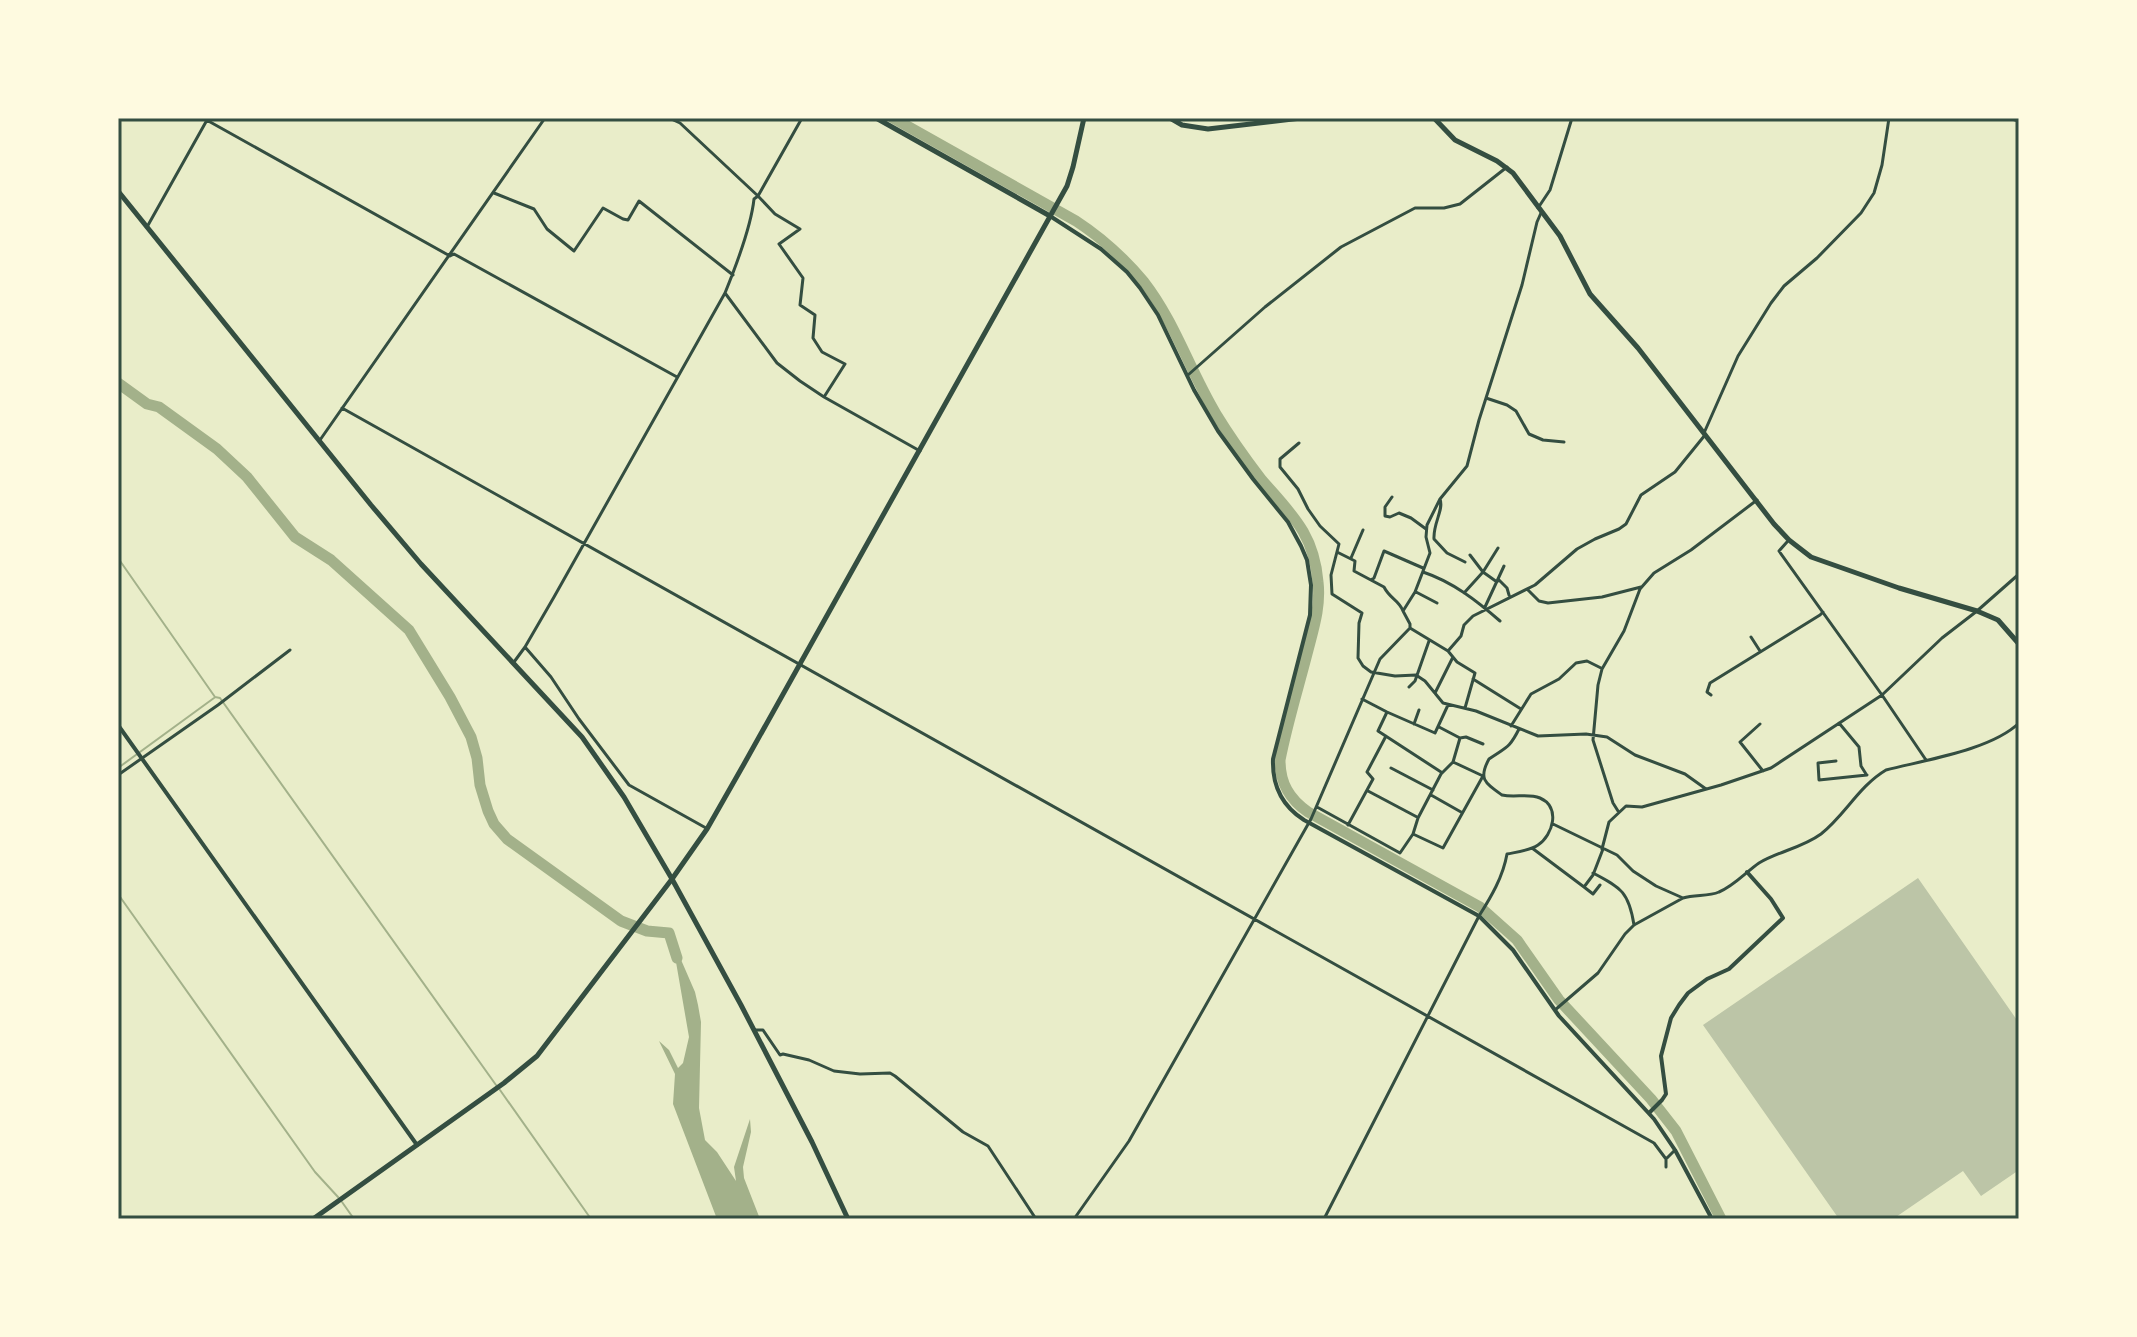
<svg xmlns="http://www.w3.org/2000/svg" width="2137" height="1337" font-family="Signika,sans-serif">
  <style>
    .water { fill: #a3b18a }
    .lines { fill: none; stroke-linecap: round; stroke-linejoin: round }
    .stream { stroke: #a3b18a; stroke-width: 2 }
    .river { stroke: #a3b18a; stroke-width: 11 }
    .building { fill: #bcc5a7 }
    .minor { stroke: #344e41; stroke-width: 3 }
    .tertiary { stroke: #344e41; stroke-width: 4 }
    .secondary { stroke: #344e41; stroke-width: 5 }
    .primary { stroke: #344e41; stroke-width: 5 }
    .neatline { fill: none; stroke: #344e41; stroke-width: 3 }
  </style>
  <rect width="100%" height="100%" fill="#e9edc9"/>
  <!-- water -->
  <path class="water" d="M 672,939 L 695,992 L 698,1005 L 701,1022 L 699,1108 L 705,1140 L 717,1152 L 736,1181 L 734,1167 L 750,1119 L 751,1132 L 743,1167 L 744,1178 L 760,1219 L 717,1219 L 673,1104 L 675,1074 L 659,1041 L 669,1050 L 678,1068 L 683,1063 L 689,1037 Z"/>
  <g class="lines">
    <!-- stream -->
    <path class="stream" d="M 118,558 L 215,697 L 220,698 L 496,1085
      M 118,768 L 214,698
      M 118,894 L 315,1172 L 338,1197
      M 500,1090 L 591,1219
      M 342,1202 L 354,1219
      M 118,1217 L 120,1219"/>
    <!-- river -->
    <path class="river" d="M 893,118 L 1076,221 C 1102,238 1124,258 1144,282 C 1175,322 1190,371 1216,414 C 1230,437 1245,458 1261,479 C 1291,514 1314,533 1318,582 C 1321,607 1313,630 1307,654 C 1298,689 1287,724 1280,760 C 1280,783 1289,799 1308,812 L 1480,907 L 1517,940 L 1559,1000 L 1651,1099 L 1676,1131 L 1721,1219
      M 118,383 L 147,404 L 159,407 L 217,449 L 247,477 L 295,537 L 331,560 L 409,630 L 450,697 L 471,737 L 477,758 L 480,785 L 488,811 L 494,824 L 507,839 L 621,921 L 647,931 L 669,933 L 677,958"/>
  </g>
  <!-- building -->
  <path class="building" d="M 1918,878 L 2019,1023 L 2019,1170 L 1981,1196 L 1963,1171 L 1893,1219 L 1839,1219 L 1703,1025 Z"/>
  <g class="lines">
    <!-- minor -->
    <path class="minor" d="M 203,118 L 450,256 L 454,254 L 677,377
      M 669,118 L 680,123 L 758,196 L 775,214 L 800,229 L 779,244 L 803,278 L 800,305 L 815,315 L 813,338 L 822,352 L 845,364 L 824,397
      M 2008,118 L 2019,121
      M 494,193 L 534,209 L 547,229 L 574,251 L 603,208 L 623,219 L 628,220 L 639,201 L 733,275
      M 1538,208 L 1550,190 L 1572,118
      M 147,227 L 207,120
      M 725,293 L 777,363 L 800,381 L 824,397 L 920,451
      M 1188,375 L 1265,307 L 1341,247 L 1415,208 L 1444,208 L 1460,204 L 1507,167
      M 1486,398 L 1507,405 L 1516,411 L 1529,434 L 1543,440 L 1564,442
      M 342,408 L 1654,1143 L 1666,1159
      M 1704,433 L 1738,356 L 1771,303 L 1784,286 L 1817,258 L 1861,213 L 1874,193 L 1882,165 L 1889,118
      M 320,440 L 545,118
      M 1299,443 L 1280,459 L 1280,467 L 1298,489 L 1308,509 L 1320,526 L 1339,544 L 1331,575 L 1332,594 L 1362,613 L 1359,623 L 1358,658 L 1363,666 L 1371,672 L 1395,676 L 1416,675 L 1425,681 L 1443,703 L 1476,711 L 1538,736 L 1586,734 L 1607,737 L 1635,755 L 1685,774 L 1706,789
      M 1392,497 L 1385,507 L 1385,516 L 1390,517 L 1399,513 L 1411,518 L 1426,529
      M 1440,499 C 1444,510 1433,523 1434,539 L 1447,553 L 1465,562
      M 1787,542 L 1779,551 L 1882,695 L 1926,760
      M 1337,552 L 1355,561 L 1354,571 L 1384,587 C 1390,599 1399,600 1403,611
      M 1470,555 L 1483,572 L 1497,582
      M 1351,558 L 1363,530
      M 1423,572 C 1453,582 1477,601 1500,621
      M 1498,579 L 1507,588 L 1509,595
      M 1371,580 L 1374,578 L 1384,551 L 1423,568
      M 1528,590 L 1539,601 L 1548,603 L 1602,597 L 1641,587
      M 1416,592 L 1437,603
      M 1464,593 L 1483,572 L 1498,548
      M 1485,607 L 1504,566
      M 1410,628 L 1448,651 L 1457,662 L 1475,673 L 1465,708
      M 1751,637 L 1760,651
      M 525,647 L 551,677 L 579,719 L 629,785 L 706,828
      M 1448,651 L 1461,636 L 1464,625 L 1473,616 L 1535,585 L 1577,549 L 1595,539 L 1619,529 L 1626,524 L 1641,495 L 1675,472 L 1705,435
      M 514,662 L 525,647 L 554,597 L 725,293 C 736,266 751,227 754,199 L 758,196 L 802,118
      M 1473,679 L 1521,709
      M 1409,687 L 1415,681 L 1429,641
      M 1435,693 L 1453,657
      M 1711,695 L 1707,692 L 1710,683 L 1820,615 L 1823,612
      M 1362,699 L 1387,712 L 1435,733 L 1448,705
      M 1387,712 L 1378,731 L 1441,772
      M 1839,723 L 1859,747 L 1861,766 L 1866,774
      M 1414,724 L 1419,710
      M 1760,724 L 1740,742 L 1763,771
      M 1511,726 L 1531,694 L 1559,679 L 1576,663 L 1587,661 L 1601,668
      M 1460,738 L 1466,737 L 1483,744
      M 1836,761 L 1818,763 L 1819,780 L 1867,775
      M 1391,768 L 1433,790
      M 118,775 L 218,705 L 290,650
      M 1368,791 L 1417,817
      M 1431,795 L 1461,812
      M 1317,807 L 1400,853 L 1413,834 L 1418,818 L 1441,774 L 1453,762 L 1460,738 L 1439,727
      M 1618,811 L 1613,803 L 1593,740 L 1598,685 L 1602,669 L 1624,631 L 1640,589 L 1654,573 L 1691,550 L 1757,500
      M 1553,824 L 1617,855 L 1633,871 L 1656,886 L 1683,898
      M 1348,825 L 1373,779 L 1367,772 L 1386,736
      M 1413,834 L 1443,848 L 1483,776 L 1453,762
      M 1532,848 L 1584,887 L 1593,875 L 1603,849
      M 1602,849 L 1609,822 L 1626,806 L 1642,807 L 1721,785 L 1771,768 L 1882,695 L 1942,638 L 1977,611 L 2019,574
      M 1593,873 C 1622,888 1629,893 1634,925
      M 1584,887 L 1593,894 L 1600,885
      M 1555,1010 L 1598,973 L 1625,934 L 1634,925 L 1683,898 C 1695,894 1708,897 1719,892 C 1734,886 1746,872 1759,863 C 1779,851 1802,848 1821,834 C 1845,815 1859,786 1886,770 C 1925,760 1991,750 2019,723
      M 754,1030 L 763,1030 L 780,1055 L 783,1054 L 809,1060 L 834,1071 L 860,1074 L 890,1073 L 895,1076 L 963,1132 L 988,1146 L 1036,1219
      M 1666,1167 L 1666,1159 L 1675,1150
      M 1074,1219 L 1129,1141 L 1311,819 L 1380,659 L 1410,628 L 1410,624 L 1403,611 L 1415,592 L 1430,553 L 1426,537 L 1427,525 L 1440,499 L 1467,466 L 1479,420 L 1522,285 L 1537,222 L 1541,213
      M 1324,1219 L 1479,916 C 1491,897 1503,877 1507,854 C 1517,852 1529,851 1538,845 C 1553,835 1561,807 1540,798 C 1528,793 1515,798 1502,795 C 1485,783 1478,779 1489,759 C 1506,747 1509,749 1519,729"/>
    <!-- tertiary -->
    <path class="tertiary" d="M 1050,216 L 1101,249 L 1127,272 L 1140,288 L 1158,315 L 1194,390 L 1218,431 L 1253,479 L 1288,522 L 1301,546 L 1307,560 L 1311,585 L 1310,615 L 1273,759 C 1272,785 1282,806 1304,820 L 1479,916 L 1513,950 L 1559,1016 L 1654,1119 L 1675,1150 L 1712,1219
      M 118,725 L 417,1145
      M 1649,1113 L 1662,1100 L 1666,1094 L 1661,1056 L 1671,1018 L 1679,1005 L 1688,993 L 1707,979 L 1729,969 L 1783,918 L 1771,899 L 1747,872"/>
    <!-- secondary -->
    <path class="secondary" d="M 876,118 L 1050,216
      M 1170,118 L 1182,125 L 1208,129 L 1301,118
      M 1434,118 L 1455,140 L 1497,161 L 1513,173 L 1560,236 L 1590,294 L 1638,348 L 1774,524 L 1789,540 L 1811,557 L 1899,588 L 1977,611 L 1998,620 L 2019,644
      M 313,1219 L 504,1083 L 537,1056 L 672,879 L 707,829 L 744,764 L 1067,186 L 1073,167 L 1084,118"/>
    <!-- primary -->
    <path class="primary" d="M 118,191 L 371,505 L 421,564 L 582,737 L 624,797 L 672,879 L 741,1005 L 812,1142 L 848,1219"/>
  </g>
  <!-- border -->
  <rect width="2137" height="1337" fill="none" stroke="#fefae0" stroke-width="240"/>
  <rect x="120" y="120" width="1897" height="1097" class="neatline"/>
</svg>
